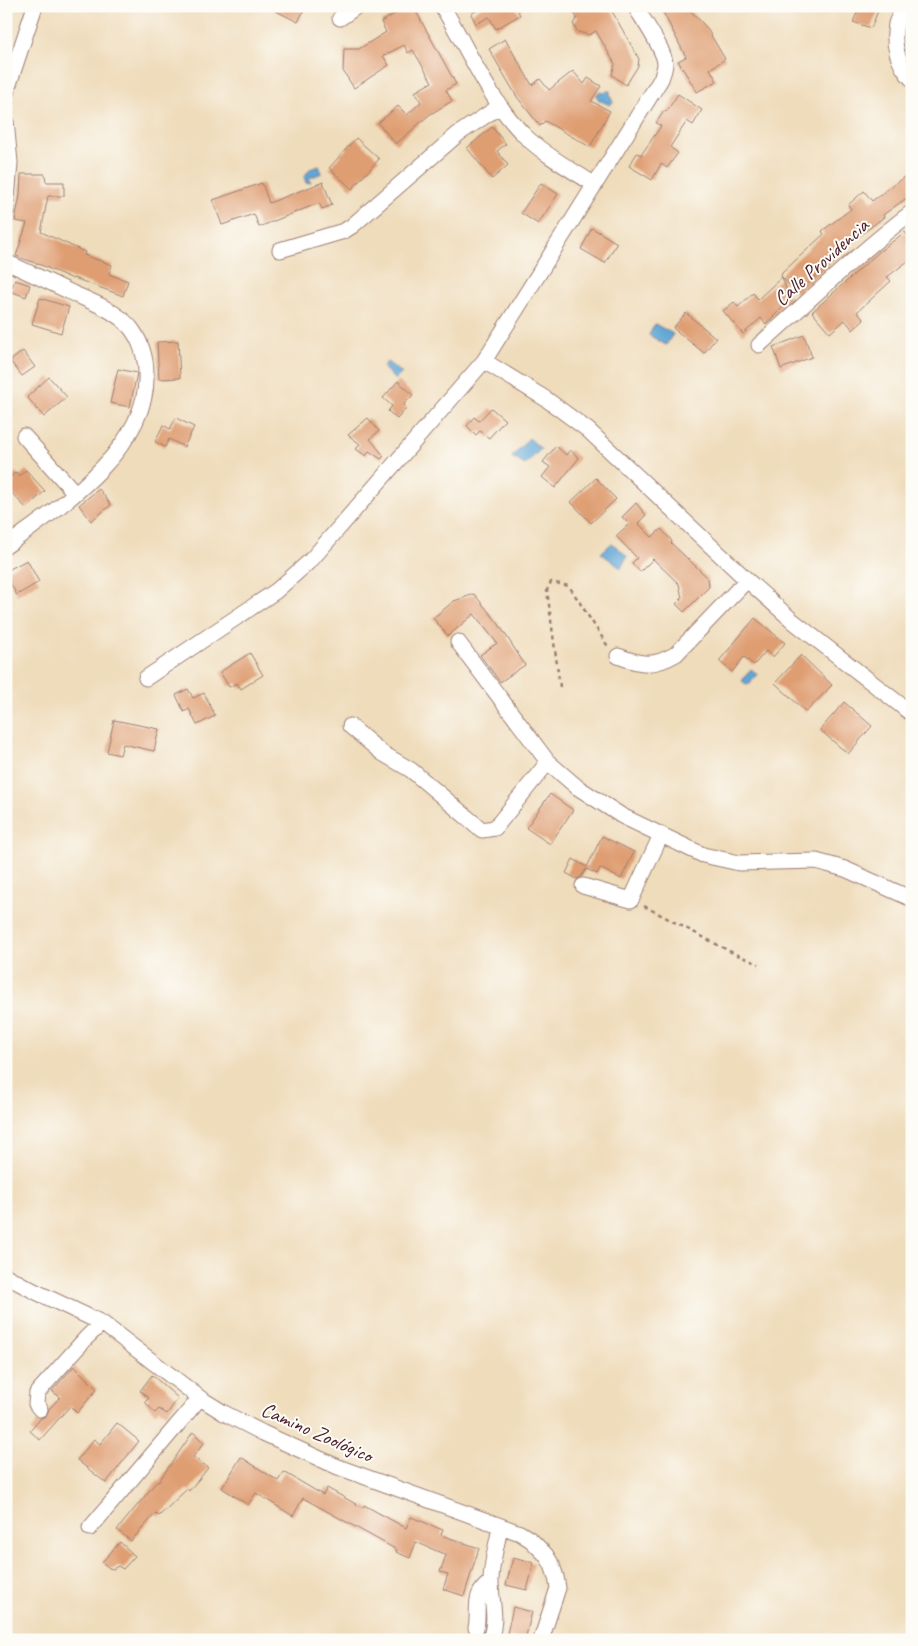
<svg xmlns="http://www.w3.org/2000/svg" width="918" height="1646" font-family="Caveat,sans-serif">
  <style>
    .water { fill: #60a7d6; stroke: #556380 }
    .building { fill: #df9e72 }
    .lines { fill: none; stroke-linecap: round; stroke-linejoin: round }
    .minor-casing { stroke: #9c7e73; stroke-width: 17 }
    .path { stroke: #9c7e73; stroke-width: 2.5; stroke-dasharray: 4 4; stroke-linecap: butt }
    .minor { stroke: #fff; stroke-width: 15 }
    .labels { text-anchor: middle; stroke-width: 4; stroke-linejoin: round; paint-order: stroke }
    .street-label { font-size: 21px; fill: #4a1f2b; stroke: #fdfcf7 }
  </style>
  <rect width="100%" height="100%" fill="#fdfcf7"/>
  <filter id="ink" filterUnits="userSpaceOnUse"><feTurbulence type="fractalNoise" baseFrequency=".02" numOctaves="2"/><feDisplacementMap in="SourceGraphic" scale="10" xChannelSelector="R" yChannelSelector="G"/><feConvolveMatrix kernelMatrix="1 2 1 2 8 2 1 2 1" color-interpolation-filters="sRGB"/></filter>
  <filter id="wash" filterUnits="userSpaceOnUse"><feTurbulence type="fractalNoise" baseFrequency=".0096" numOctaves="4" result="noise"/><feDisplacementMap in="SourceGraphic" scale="20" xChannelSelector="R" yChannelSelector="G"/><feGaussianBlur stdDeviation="1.12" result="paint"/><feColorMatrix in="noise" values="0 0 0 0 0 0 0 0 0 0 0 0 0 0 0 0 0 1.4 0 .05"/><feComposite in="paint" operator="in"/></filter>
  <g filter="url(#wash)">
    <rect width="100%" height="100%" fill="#efdcbb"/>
    <!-- water -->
    <path class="water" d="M 607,91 L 610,91 L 610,96 L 613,102 L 610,105 L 599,100 L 596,95 L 599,92 L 605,93 Z
      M 319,166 L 322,173 L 309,178 L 311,182 L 306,183 L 304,177 L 310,169 Z
      M 655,324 L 673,334 L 666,345 L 649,335 Z
      M 387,362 L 402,373 L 395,380 L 383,367 Z
      M 529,438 L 541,449 L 525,465 L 512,457 Z
      M 612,543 L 627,556 L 621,568 L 601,553 Z
      M 751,669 L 757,674 L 748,685 L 742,681 Z"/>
    <g id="blocks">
      <!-- building -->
      <path class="building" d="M 266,6 L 306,6 L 298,22 Z
        M 408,6 L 413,6 L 456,84 L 446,90 L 452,101 L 429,115 L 396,144 L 378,123 L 398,106 L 407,115 L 421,102 L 415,92 L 432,82 L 413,50 L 408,53 L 404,45 L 383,56 L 389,65 L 354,88 L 343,71 L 344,49 L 359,49 L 386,32 L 381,22 Z
        M 483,6 L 515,6 L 520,15 L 496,29 L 489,17 L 476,24 L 471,14 Z
        M 571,6 L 609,6 L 639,59 L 638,66 L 626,85 L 612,75 L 615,64 L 596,31 L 589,35 L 578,32 L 573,24 L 577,18 Z
        M 660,6 L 686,6 L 706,27 L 725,59 L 710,69 L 717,81 L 697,92 L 678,61 L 686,57 Z
        M 860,6 L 880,6 L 871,28 L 853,22 Z
        M 505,39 L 532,85 L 540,79 L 549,90 L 573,71 L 584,84 L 588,78 L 601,86 L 591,101 L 610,111 L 590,147 L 545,121 L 540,126 L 517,97 L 489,49 Z
        M 678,94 L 702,110 L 693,125 L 687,121 L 670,147 L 678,153 L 667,168 L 661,164 L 652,180 L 629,166 L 637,153 L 641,155 L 661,126 L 656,123 L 664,111 L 666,112 Z
        M 492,127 L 506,144 L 497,151 L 508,165 L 492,179 L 467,148 Z
        M 356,138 L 379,159 L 352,189 L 329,168 Z
        M 912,171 L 912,194 L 883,215 L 884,217 L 853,241 L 797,294 L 781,276 L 782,273 L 824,234 L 822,231 L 851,209 L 848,205 L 864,191 L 872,201 Z
        M 21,174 L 45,174 L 46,182 L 64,182 L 64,196 L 48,196 L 41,232 L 85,252 L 84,255 L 112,265 L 109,274 L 128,281 L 123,296 L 74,278 L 73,279 L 41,265 L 16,256 L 27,223 L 15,221 L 20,195 Z
        M 323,182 L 332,205 L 322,209 L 319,203 L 259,227 L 254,214 L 222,225 L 213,200 L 262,183 L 269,203 Z
        M 541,183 L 558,194 L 538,224 L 521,213 Z
        M 592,228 L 617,243 L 605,263 L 581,249 Z
        M 905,232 L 912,242 L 912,258 L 887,277 L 891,281 L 857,312 L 864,320 L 853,330 L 845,320 L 830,333 L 812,312 L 880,251 Z
        M 782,277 L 790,300 L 766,324 L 761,318 L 743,334 L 723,311 L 734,302 L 738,307 L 753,293 L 758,299 Z
        M 15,280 L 30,285 L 26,297 L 10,291 Z
        M 40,298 L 69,307 L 61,333 L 32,324 Z
        M 686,313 L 716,338 L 704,353 L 673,328 Z
        M 804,335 L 812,357 L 781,369 L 773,347 Z
        M 178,341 L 180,378 L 159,379 L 157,342 Z
        M 23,351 L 35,367 L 22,376 L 10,361 Z
        M 118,369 L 137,373 L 130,407 L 110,403 Z
        M 49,377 L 67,397 L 44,417 L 27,397 Z
        M 398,381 L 413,395 L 404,404 L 406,409 L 397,419 L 388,411 L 392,406 L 383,398 Z
        M 491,408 L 505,420 L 489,438 L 480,431 L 476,435 L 467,426 L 474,417 L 479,421 Z
        M 176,418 L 194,427 L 184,447 L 169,439 L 165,447 L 155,442 L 163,425 L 170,429 Z
        M 368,418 L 379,431 L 370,439 L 384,456 L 381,459 L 369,451 L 366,456 L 356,449 L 360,444 L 348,435 Z
        M 556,446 L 566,455 L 570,450 L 579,458 L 555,488 L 542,477 L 550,467 L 543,462 Z
        M 26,470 L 45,491 L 26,508 L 6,487 L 6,481 L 16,472 L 19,476 Z
        M 596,478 L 616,499 L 591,523 L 571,502 Z
        M 99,489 L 111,505 L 91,521 L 79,505 Z
        M 636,503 L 646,515 L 638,523 L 652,537 L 661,529 L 672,541 L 671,543 L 708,578 L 709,587 L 684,612 L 676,604 L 682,598 L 679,584 L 653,559 L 640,572 L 632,563 L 637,558 L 616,536 L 629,524 L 622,517 Z
        M 27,560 L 39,582 L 17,595 L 6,576 L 6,571 Z
        M 474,594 L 498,623 L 525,665 L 500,682 L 480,655 L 497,643 L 474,614 L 448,636 L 433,618 L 454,601 Z
        M 755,618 L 785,643 L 773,657 L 766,651 L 754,665 L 744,657 L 732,672 L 719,661 Z
        M 250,653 L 263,675 L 241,689 L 237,683 L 229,687 L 220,672 Z
        M 801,655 L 832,685 L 806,712 L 775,683 Z
        M 188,689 L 193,698 L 204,693 L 215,716 L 197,725 L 189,709 L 184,712 L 176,695 Z
        M 844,702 L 872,726 L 848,754 L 820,730 Z
        M 114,720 L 159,729 L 154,751 L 123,744 L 120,755 L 107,752 Z
        M 550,794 L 573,810 L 550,844 L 526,828 Z
        M 602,836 L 634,852 L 621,879 L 600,868 L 597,874 L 586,869 L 581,877 L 577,879 L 566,873 L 573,859 L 587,867 Z
        M 74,1366 L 97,1389 L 77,1413 L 70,1406 L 40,1440 L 30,1431 L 41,1418 L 46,1416 L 49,1409 L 60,1397 L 52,1391 Z
        M 152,1375 L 178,1398 L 167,1414 L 159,1409 L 155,1413 L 145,1402 L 149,1398 L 140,1391 Z
        M 117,1423 L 139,1441 L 106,1483 L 77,1460 L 94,1439 L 100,1444 Z
        M 193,1432 L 204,1443 L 193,1457 L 208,1468 L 189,1491 L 187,1489 L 159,1516 L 156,1513 L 131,1541 L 117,1530 L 158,1480 L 159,1481 Z
        M 241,1457 L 278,1481 L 284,1472 L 323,1495 L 327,1488 L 363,1508 L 364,1505 L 406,1528 L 411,1517 L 443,1530 L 441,1535 L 479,1548 L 464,1596 L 443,1589 L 448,1574 L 440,1572 L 446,1555 L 416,1542 L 410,1558 L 396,1552 L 397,1550 L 303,1498 L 293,1516 L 256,1493 L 248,1505 L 222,1488 Z
        M 120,1542 L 135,1556 L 123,1569 L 118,1566 L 113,1569 L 109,1568 L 102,1562 Z
        M 513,1558 L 534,1563 L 527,1590 L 506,1585 Z
        M 513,1607 L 532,1612 L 525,1640 L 506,1638 Z"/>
    </g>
  </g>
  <g filter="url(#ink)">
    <use href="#blocks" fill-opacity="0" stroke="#9c7e73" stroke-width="1"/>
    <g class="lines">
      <!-- minor casing -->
      <g class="minor-casing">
        <path id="minor" d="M 442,6 C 469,50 489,101 526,137 C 546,156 572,170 595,185
          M 906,6 C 903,11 897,18 896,24 C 892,44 898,65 912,79
          M 340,18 L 357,6
          M 6,101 L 8,87 L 35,6
          M 6,121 L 10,163 L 6,211
          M 280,250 L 344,231 L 352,226 L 458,134 L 500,106
          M 6,262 C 28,272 50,282 72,293 C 92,302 115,310 130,327 C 140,339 146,357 146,373 C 150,447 60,507 6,546
          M 759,345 C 810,300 858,253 912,212
          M 484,361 L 546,399 L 588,430 L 747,580 L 793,621 L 912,714
          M 24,436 L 75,493
          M 458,642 L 548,762 L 577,787 L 622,816 L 703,855 L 739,863 L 816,861 L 845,869 L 912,899
          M 618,656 C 641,665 654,667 676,654 L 747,580
          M 146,678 L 276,591 L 311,560 L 484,361 L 661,79 C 663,73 665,69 665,63 C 664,49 643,20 635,6
          M 350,726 L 382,753 L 411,770 L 482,830 L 495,828 L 548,762
          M 583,886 L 631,900 L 661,835
          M 6,1276 L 34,1291 L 102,1323 L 200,1398 L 224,1413 L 263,1433 L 338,1467 L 520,1533 L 531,1540 L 546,1555 L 552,1565 L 556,1577 L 558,1588 L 541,1640
          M 40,1409 L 36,1404 L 37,1393 L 87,1337 L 102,1323
          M 90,1528 L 200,1398
          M 476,1628 C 480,1609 471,1595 491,1582
          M 490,1640 C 498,1616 491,1604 491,1581 C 491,1563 497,1545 500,1527"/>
      </g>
      <!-- path -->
      <path class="path" d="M 560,687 L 547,590 L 551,582 L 569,586 L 609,648
        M 644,906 L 735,954 L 759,964"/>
      <!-- minor -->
      <use href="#minor" class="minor"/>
    </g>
  </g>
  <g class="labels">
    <!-- street labels -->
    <g class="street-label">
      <text transform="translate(821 262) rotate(-42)" y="7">Calle Providencia</text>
      <text transform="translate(317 1432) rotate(24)" y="7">Camino Zoológico</text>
    </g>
  </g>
  <!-- margin -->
  <rect width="918" height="1646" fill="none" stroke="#fdfcf7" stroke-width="25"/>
</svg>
